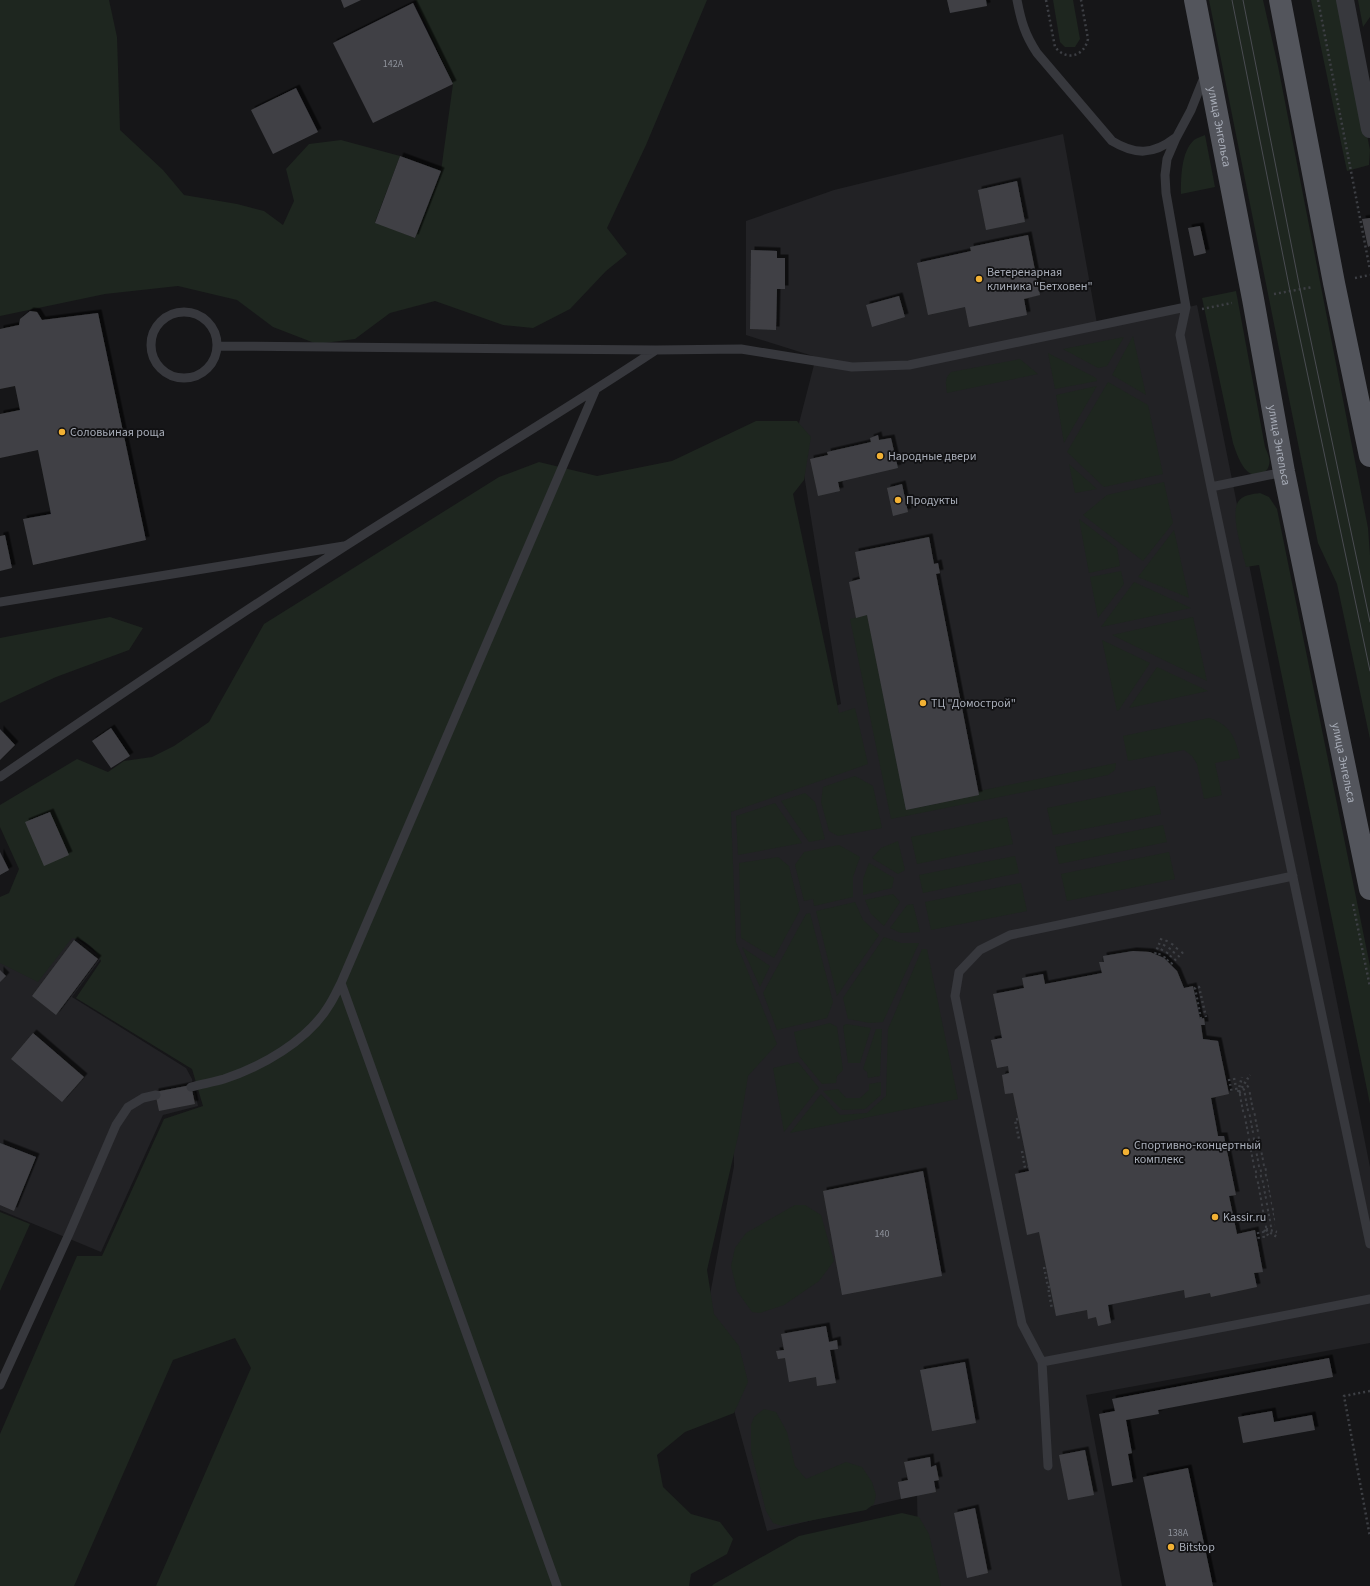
<svg xmlns="http://www.w3.org/2000/svg" width="1370" height="1586" font-family="'Source Sans 3',sans-serif">
  <style>
    .built { fill: #222225 }
    .green { fill: #1e261f }
    .building { fill: #404145; filter: url(#shadow) }
    .lines { fill: none; stroke-linecap: round; stroke-linejoin: round }
    .path { stroke: #3d3f44; stroke-width: 2.5; stroke-dasharray: 2 3; stroke-linecap: butt }
    .lane { stroke: #37383d; stroke-width: 9 }
    .street { stroke: #37383d; stroke-width: 18 }
    .primary { stroke: #53555c; stroke-width: 22 }
    .tram { stroke: #4a4c52; stroke-width: 1 }
    .poi-dot { fill: #f2b134; stroke: #111113; stroke-width: 1.5 }
    .labels { text-anchor: middle; stroke-width: 3.5; stroke-linejoin: round; paint-order: stroke }
    .number-label { font-size: 10px; fill: #8e929b }
    .street-label { font-size: 12px; fill: #a8adb8; stroke: #111113 }
    .poi-label { font-size: 12px; fill: #a8adb8; stroke: #111113; text-anchor: start }
  </style>
  <defs>
    <filter id="shadow"><feDropShadow dx="3.5" dy="-3.5" stdDeviation="0" flood-color="#0009"/></filter>
  </defs>
  <rect width="100%" height="100%" fill="#161618"/>
  <!-- built -->
  <path class="built" d="M 1063,134 L 1098,329 L 1197,305 L 1370,1167 L 1370,1343 L 1086,1395 L 1122,1586 L 919,1586 L 917,1495 L 767,1531 L 707,1311 L 734,1166 L 726,746 L 841,704 L 797,431 L 816,357 L 746,335 L 746,221 L 834,190 Z
    M 72,935 L 102,957 L 72,997 L 186,1068 L 192,1079 L 198,1106 L 163,1115 L 101,1252 L 0,1210 L 0,955 Z"/>
  <!-- green -->
  <path class="green" d="M 0,0 L 109,0 L 117,37 L 120,130 L 163,170 L 184,195 L 237,204 L 264,211 L 283,225 L 294,201 L 286,169 L 309,144 L 341,140 L 400,156 L 375,222 L 415,238 L 441,171 L 453,84 L 415,0 L 707,0 L 646,145 L 607,228 L 627,254 L 606,271 L 570,309 L 533,328 L 503,325 L 435,301 L 390,313 L 355,339 L 317,344 L 273,327 L 237,300 L 178,286 L 105,294 L 0,316 Z
    M 1053,0 L 1073,0 L 1080,39 L 1075,47 L 1065,47 L 1060,42 Z
    M 1209,0 L 1263,0 L 1278,66 L 1368,528 L 1370,555 L 1370,739 L 1337,584 L 1318,543 Z
    M 1311,0 L 1340,0 L 1370,150 L 1369,165 L 1347,171 Z
    M 1358,0 L 1370,0 L 1370,17 L 1363,27 Z
    M 1205,135 L 1215,187 L 1181,194 C 1181,178 1181,152 1194,140 C 1197,138 1202,136 1205,135 Z
    M 1236,291 L 1265,447 C 1267,452 1271,459 1269,465 C 1267,475 1254,478 1247,471 C 1240,464 1236,452 1233,443 L 1202,298 Z
    M 1133,336 L 1146,395 L 1112,375 Z
    M 1124,337 L 1107,366 L 1098,368 L 1063,349 Z
    M 1048,353 L 1096,378 L 1097,381 L 1055,389 Z
    M 1020,359 L 1038,374 L 947,393 C 946,384 944,379 951,372 Z
    M 1108,382 L 1148,405 L 1163,474 L 1104,487 L 1067,452 Z
    M 1097,386 L 1064,443 L 1056,395 Z
    M 756,421 L 797,421 L 811,437 L 804,480 L 793,494 L 839,713 L 855,708 L 868,764 L 731,812 L 736,942 L 777,1044 L 748,1076 L 739,1132 L 707,1270 L 714,1314 L 739,1346 L 748,1382 L 734,1413 L 685,1432 L 657,1455 L 663,1487 L 691,1514 L 720,1522 L 733,1539 L 727,1554 L 691,1574 L 689,1586 L 156,1586 L 251,1368 L 235,1338 L 173,1360 L 74,1586 L 0,1586 L 0,1434 L 77,1256 L 102,1256 L 164,1119 L 203,1106 L 192,1069 L 76,998 L 101,961 C 96,949 85,939 72,938 L 38,982 L 0,963 L 0,897 L 9,893 L 19,869 L 0,827 L 0,805 L 77,759 L 108,772 L 124,761 L 152,757 L 174,746 L 209,722 L 264,624 L 499,477 L 539,462 L 597,476 L 672,461 Z
    M 1069,464 L 1097,489 L 1075,493 Z
    M 1164,482 L 1173,523 L 1143,561 L 1083,515 L 1107,495 Z
    M 1260,493 L 1269,497 L 1277,509 L 1370,966 L 1370,1104 L 1259,565 L 1246,567 C 1243,552 1230,516 1238,502 C 1242,495 1253,494 1260,493 Z
    M 1079,519 L 1117,548 L 1120,566 L 1089,573 Z
    M 1174,530 L 1189,598 L 1138,577 Z
    M 1121,571 L 1124,584 L 1098,618 L 1090,577 Z
    M 1134,582 L 1191,608 L 1101,627 Z
    M 867,615 L 906,810 L 979,795 L 979,791 L 1116,763 L 1115,770 L 1108,775 L 891,819 L 850,619 Z
    M 110,617 L 143,628 L 129,650 L 56,677 L 0,703 L 0,638 Z
    M 1193,617 L 1207,681 L 1112,635 Z
    M 1102,640 L 1150,663 L 1119,710 L 1117,711 Z
    M 1157,667 L 1208,691 L 1129,708 Z
    M 1209,718 C 1231,725 1235,737 1240,758 L 1215,763 L 1222,795 L 1204,799 L 1197,764 L 1192,756 L 1184,750 L 1128,761 L 1123,736 Z
    M 855,776 L 873,786 L 882,828 L 838,836 L 829,831 L 821,802 L 823,787 Z
    M 1155,786 L 1161,814 L 1053,835 L 1047,808 Z
    M 805,793 L 815,802 L 825,839 L 809,842 L 781,801 Z
    M 775,803 L 802,843 L 738,855 L 736,816 Z
    M 1007,817 L 1013,844 L 917,864 L 911,837 Z
    M 1163,825 L 1167,842 L 1059,864 L 1055,847 Z
    M 898,841 L 905,870 L 898,874 L 872,858 L 881,848 Z
    M 839,845 L 860,857 L 853,877 L 853,897 L 814,906 L 813,899 L 804,901 L 795,865 L 804,852 Z
    M 1169,852 L 1175,879 L 1067,901 L 1061,874 Z
    M 1015,856 L 1019,873 L 923,893 L 919,875 Z
    M 778,857 L 789,866 L 800,910 L 774,958 L 741,938 L 739,863 Z
    M 869,863 L 894,878 L 892,888 L 863,895 L 863,879 Z
    M 1021,883 L 1027,911 L 931,930 L 925,902 Z
    M 893,894 L 900,902 L 884,926 L 871,914 L 865,900 Z
    M 855,902 L 863,920 L 879,935 L 837,996 L 816,911 Z
    M 913,904 L 920,932 L 901,933 L 890,928 L 907,905 Z
    M 810,913 L 833,1002 L 827,1018 L 777,1030 L 763,993 L 806,914 Z
    M 884,937 L 901,943 L 919,943 L 883,1022 L 870,1023 L 848,1019 L 843,998 Z
    M 742,947 L 770,966 L 760,987 Z
    M 922,949 L 927,949 L 958,1099 L 790,1133 L 821,1094 L 840,1115 L 867,1113 L 886,1096 L 888,1029 Z
    M 830,1023 L 837,1027 L 843,1070 L 837,1076 L 836,1083 L 822,1084 L 799,1056 L 794,1032 Z
    M 846,1024 L 871,1028 L 860,1063 L 848,1063 L 843,1026 Z
    M 876,1029 L 882,1029 L 880,1076 L 868,1078 L 867,1072 L 863,1069 Z
    M 798,1062 L 819,1088 L 784,1132 L 773,1068 Z
    M 881,1082 L 881,1095 L 865,1109 L 842,1110 L 823,1091 L 838,1089 L 846,1098 L 860,1098 L 869,1090 L 869,1084 Z
    M 795,1205 L 805,1205 L 821,1215 L 834,1261 L 819,1281 L 784,1305 L 760,1313 L 752,1312 L 737,1291 L 731,1266 L 735,1248 L 746,1233 Z
    M 0,1212 L 30,1224 L 0,1291 Z
    M 764,1409 L 776,1412 L 787,1432 L 795,1466 L 806,1479 L 846,1462 L 862,1467 L 872,1482 L 876,1495 L 874,1504 L 866,1510 L 782,1526 L 773,1523 L 766,1511 L 751,1451 L 751,1425 L 754,1417 Z
    M 902,1513 L 919,1517 L 929,1534 L 941,1586 L 712,1586 L 714,1584 L 799,1536 Z"/>
  <!-- building -->
  <path class="building" d="M 341,0 L 361,0 L 344,8 Z
    M 947,0 L 986,0 L 987,6 L 950,13 Z
    M 413,3 L 453,84 L 373,123 L 333,43 Z
    M 296,88 L 318,132 L 273,154 L 251,110 Z
    M 400,156 L 441,171 L 415,238 L 375,223 Z
    M 1017,181 L 1025,222 L 986,230 L 978,190 Z
    M 1370,218 L 1370,246 L 1368,247 L 1362,219 Z
    M 1200,226 L 1206,253 L 1194,256 L 1188,228 Z
    M 1028,235 L 1040,295 L 1024,299 L 1027,315 L 969,327 L 965,307 L 928,315 L 917,263 L 971,251 L 970,247 Z
    M 751,250 L 777,251 L 777,258 L 785,258 L 785,289 L 777,289 L 776,330 L 750,329 Z
    M 899,296 L 905,317 L 872,327 L 866,305 Z
    M 30,311 L 37,312 L 42,320 L 98,313 L 146,540 L 33,565 L 23,519 L 51,514 L 38,450 L 0,458 L 0,414 L 20,410 L 15,386 L 0,389 L 0,329 L 19,325 L 20,319 Z
    M 878,435 L 879,440 L 891,438 L 898,468 L 838,482 L 840,491 L 818,496 L 810,459 L 828,455 L 827,452 L 871,442 L 870,438 Z
    M 902,484 L 908,512 L 893,516 L 887,488 Z
    M 5,535 L 12,568 L 0,571 L 0,536 Z
    M 929,537 L 934,564 L 938,563 L 940,573 L 936,574 L 979,795 L 906,810 L 867,615 L 856,618 L 849,582 L 860,579 L 855,552 Z
    M 111,728 L 130,756 L 111,768 L 92,741 Z
    M 0,729 L 15,745 L 0,760 Z
    M 50,812 L 69,855 L 44,866 L 25,822 Z
    M 0,852 L 9,870 L 0,875 Z
    M 74,940 L 98,959 L 56,1015 L 32,996 Z
    M 1133,951 L 1150,952 L 1164,958 L 1177,971 L 1184,988 L 1193,986 L 1200,1019 L 1204,1018 L 1205,1025 L 1201,1025 L 1203,1039 L 1218,1041 L 1229,1094 L 1211,1098 L 1218,1136 L 1224,1136 L 1236,1195 L 1229,1196 L 1237,1234 L 1255,1230 L 1263,1272 L 1254,1273 L 1257,1287 L 1211,1297 L 1210,1293 L 1185,1298 L 1184,1290 L 1108,1305 L 1111,1323 L 1098,1326 L 1096,1317 L 1088,1319 L 1087,1310 L 1056,1316 L 1039,1232 L 1027,1235 L 1015,1174 L 1029,1171 L 1013,1093 L 1005,1094 L 1002,1075 L 1009,1073 L 1008,1066 L 997,1068 L 991,1040 L 1002,1038 L 993,994 L 1024,988 L 1022,978 L 1043,974 L 1045,984 L 1102,973 L 1099,962 L 1104,962 L 1103,956 Z
    M 0,970 L 6,976 L 0,982 Z
    M 33,1033 L 84,1077 L 62,1102 L 11,1059 Z
    M 191,1085 L 195,1104 L 159,1111 L 155,1092 Z
    M 0,1143 L 36,1157 L 14,1211 L 0,1205 Z
    M 923,1171 L 942,1276 L 842,1295 L 823,1191 Z
    M 826,1326 L 829,1342 L 837,1340 L 838,1349 L 830,1350 L 836,1383 L 817,1386 L 816,1377 L 789,1382 L 785,1358 L 778,1359 L 776,1351 L 784,1350 L 781,1334 Z
    M 1329,1358 L 1333,1377 L 1158,1410 L 1159,1414 L 1126,1420 L 1132,1453 L 1128,1454 L 1133,1482 L 1112,1486 L 1099,1414 L 1115,1411 L 1112,1399 Z
    M 965,1362 L 976,1423 L 932,1431 L 920,1370 Z
    M 1272,1411 L 1274,1422 L 1312,1415 L 1315,1430 L 1243,1443 L 1238,1417 Z
    M 1085,1450 L 1094,1495 L 1068,1500 L 1059,1455 Z
    M 930,1457 L 931,1467 L 936,1465 L 939,1480 L 934,1481 L 936,1492 L 901,1499 L 898,1482 L 908,1480 L 904,1462 Z
    M 1188,1468 L 1213,1586 L 1166,1586 L 1143,1477 Z
    M 975,1508 L 988,1573 L 967,1578 L 954,1513 Z"/>
  <g class="lines">
    <!-- path -->
    <path class="path" d="M 1046,0 L 1055,47 C 1066,61 1084,57 1088,39 L 1081,0
      M 1318,0 L 1370,270
      M 1355,278 L 1370,275
      M 1274,294 L 1313,287
      M 1202,309 L 1232,303
      M 1353,904 L 1370,987
      M 1155,954 L 1162,937
      M 1159,955 L 1167,940
      M 1164,958 L 1173,943
      M 1167,961 L 1178,947
      M 1171,964 L 1183,952
      M 1201,1019 L 1195,988 L 1199,987 L 1206,1017
      M 1234,1078 L 1237,1092
      M 1229,1079 L 1232,1093
      M 1238,1092 L 1242,1077
      M 1239,1092 L 1250,1075
      M 1239,1093 L 1251,1084
      M 1239,1095 L 1253,1093
      M 1240,1101 L 1254,1098
      M 1241,1106 L 1255,1103
      M 1242,1111 L 1256,1108
      M 1244,1117 L 1257,1114
      M 1018,1119 L 1015,1120 L 1019,1139
      M 1245,1123 L 1258,1120
      M 1246,1128 L 1260,1125
      M 1247,1133 L 1260,1130
      M 1248,1140 L 1262,1137
      M 1249,1146 L 1263,1143
      M 1022,1151 L 1025,1168 L 1028,1167
      M 1250,1151 L 1264,1148
      M 1251,1156 L 1265,1153
      M 1252,1161 L 1266,1158
      M 1253,1167 L 1267,1164
      M 1255,1172 L 1268,1169
      M 1255,1177 L 1267,1175
      M 1257,1183 L 1268,1180
      M 1258,1188 L 1269,1186
      M 1259,1194 L 1270,1191
      M 1260,1199 L 1271,1196
      M 1261,1205 L 1272,1203
      M 1262,1211 L 1274,1209
      M 1263,1216 L 1274,1214
      M 1264,1221 L 1275,1219
      M 1265,1227 L 1275,1225
      M 1266,1229 L 1277,1232
      M 1264,1230 L 1270,1238
      M 1266,1230 L 1277,1237
      M 1263,1231 L 1264,1240
      M 1258,1232 L 1259,1241
      M 1044,1267 L 1048,1287
      M 1050,1287 L 1048,1287 L 1052,1309
      M 1370,1391 L 1344,1396 L 1370,1537"/>
    <!-- lane -->
    <path class="lane" d="M 1017,0 C 1021,21 1025,35 1037,53 L 1112,141 C 1135,155 1153,155 1175,138
      M 1205,75 L 1191,110 L 1176,138 L 1167,159 L 1165,175 L 1166,193 L 1186,307 L 1180,335 L 1211,487 L 1284,472
      M151 345a33 33 0 1 1 66 0a33 33 0 1 1-66 0Z
      M 218,346 L 656,350 L 741,349 L 852,367 L 909,365 L 1186,307
      M 1211,487 L 1370,1244
      M 0,602 L 344,546
      M 0,777 C 115,698 230,620 347,545 C 450,479 555,417 656,350
      M 341,983 L 557,1586
      M 191,1087 C 202,1084 214,1082 224,1079 C 261,1067 307,1041 328,1007 C 333,1000 337,991 341,983 L 595,391
      M 1042,1362 L 1022,1324 L 955,996 L 959,972 L 980,950 L 1010,935 L 1293,876
      M 0,1385 L 69,1234 L 116,1125 L 128,1107 L 143,1098 L 156,1095
      M 1048,1466 L 1042,1362 L 1370,1299"/>
    <!-- street -->
    <path class="street" d="M 1345,0 L 1370,129"/>
    <!-- primary -->
    <g class="primary">
      <path id="s1" d="M 1195,0 L 1253,299 L 1284,472 L 1370,889"/>
      <path d="M 1280,0 L 1334,283 L 1370,456"/>
    </g>
    <!-- tram -->
    <path class="tram" d="M 1232,0 L 1290,291 L 1370,671
      M 1243,0 L 1300,289 L 1370,622"/>
  </g>
  <!-- markers -->
  <g class="poi-dot">
    <circle cx="979" cy="279" r="4"/>
    <circle cx="62" cy="432" r="4"/>
    <circle cx="880" cy="456" r="4"/>
    <circle cx="898" cy="500" r="4"/>
    <circle cx="923" cy="703" r="4"/>
    <circle cx="1126" cy="1152" r="4"/>
    <circle cx="1215" cy="1217" r="4"/>
    <circle cx="1171" cy="1547" r="4"/>
  </g>
  <g class="labels">
    <!-- number labels -->
    <g class="number-label">
      <text x="393" y="67">142А</text>
      <text x="882" y="1237">140</text>
      <text x="1178" y="1536">138А</text>
    </g>
    <!-- street labels -->
    <g class="street-label">
      <text dy="4" stroke="none"><textPath href="#s1" startOffset="129">улица Энгельса</textPath></text>
      <text dy="4" stroke="none"><textPath href="#s1" startOffset="453">улица Энгельса</textPath></text>
      <text dy="4" stroke="none"><textPath href="#s1" startOffset="777">улица Энгельса</textPath></text>
    </g>
    <!-- poi labels -->
    <g class="poi-label">
      <text x="987" y="276">Ветеренарная<tspan x="987" dy="14">клиника "Бетховен"</tspan></text>
      <text x="70" y="436">Соловьиная роща</text>
      <text x="888" y="460">Народные двери</text>
      <text x="906" y="504">Продукты</text>
      <text x="931" y="707">ТЦ "Домострой"</text>
      <text x="1134" y="1149">Спортивно-концертный<tspan x="1134" dy="14">комплекс</tspan></text>
      <text x="1223" y="1221">Kassir.ru</text>
      <text x="1179" y="1551">Bitstop</text>
    </g>
  </g>
</svg>
